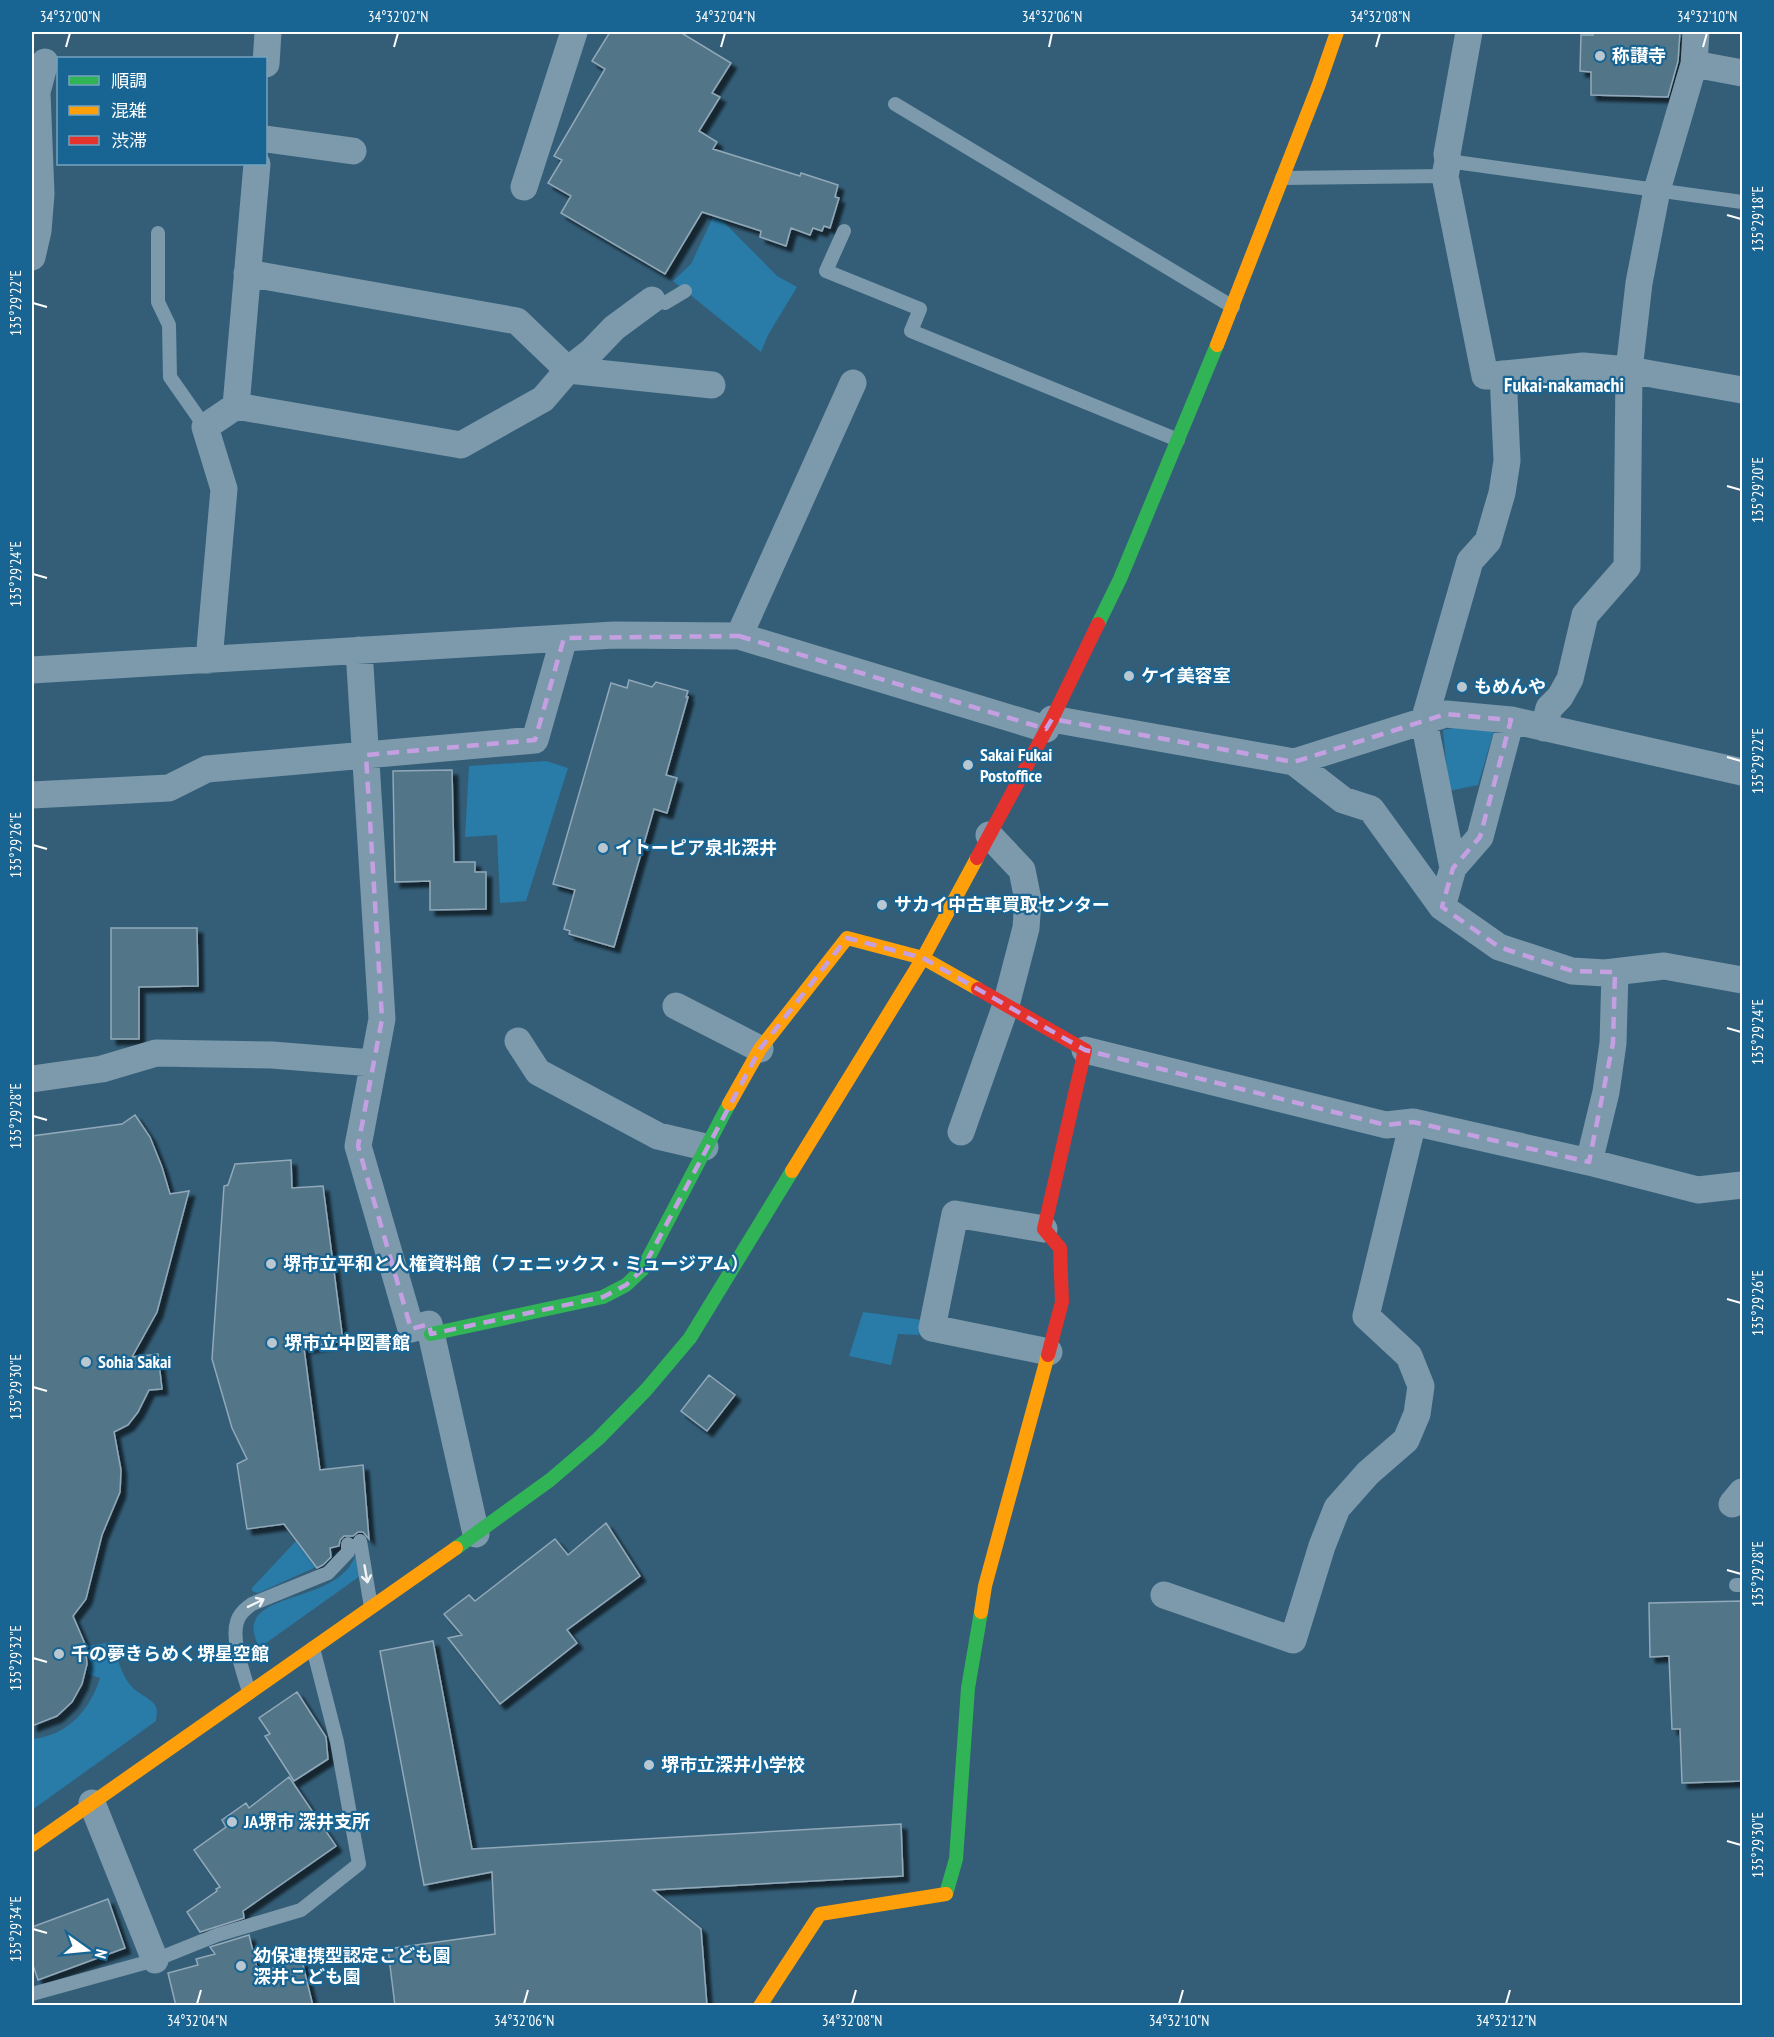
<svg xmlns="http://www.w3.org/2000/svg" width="1774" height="2037" font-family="'PT Sans Narrow','Noto Sans JP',sans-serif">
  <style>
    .green { fill: #297ba8 }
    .building { fill: #527488; stroke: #91a9b8; stroke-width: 1.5; filter: url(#shadow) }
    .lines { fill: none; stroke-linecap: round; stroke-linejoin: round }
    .lane { stroke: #7c9aab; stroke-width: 14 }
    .street { stroke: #7c9aab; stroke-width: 27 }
    .fast { stroke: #30b455; stroke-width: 14 }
    .slow { stroke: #ff9f0a; stroke-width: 14 }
    .jam { stroke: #e5322d; stroke-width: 14 }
    .oneway { stroke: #f2f5f7 }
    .marked { fill: none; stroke: #c4a0e2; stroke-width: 4.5; stroke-dasharray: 12 8; stroke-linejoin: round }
    .ticks { fill: none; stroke: #fff; stroke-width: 2 }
    .poi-dot { fill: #b8c7d0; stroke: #186594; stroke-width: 2 }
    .labels { text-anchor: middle; stroke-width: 4.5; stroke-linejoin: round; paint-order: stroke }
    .poi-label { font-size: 18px; font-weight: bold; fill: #fff; stroke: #186594; text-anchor: start }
    .neighbourhood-label { font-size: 20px; font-weight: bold; fill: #fff; stroke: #186594 }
    .neatline { fill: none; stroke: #fff; stroke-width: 2 }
    .ticks-label { font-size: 15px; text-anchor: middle; fill: #fff }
  </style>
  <defs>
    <filter id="shadow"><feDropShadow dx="5.5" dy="5.5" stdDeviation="1.5" flood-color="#0009"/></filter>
  </defs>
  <rect width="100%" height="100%" fill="#345e78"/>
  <!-- green -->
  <path class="green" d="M 715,213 L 777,276 L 797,287 L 768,335 L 761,352 L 673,281 L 691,264 Z
    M 1470,725 L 1495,727 L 1478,785 L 1449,791 L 1443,730 Z
    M 546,761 L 568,768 L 526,901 L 500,903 L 497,835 L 465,837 L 469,766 Z
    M 863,1312 L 923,1320 L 919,1335 L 898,1334 L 891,1365 L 849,1356 Z
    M 296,1541 L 313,1562 L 331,1558 L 330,1547 L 334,1546 L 332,1562 L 327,1566 L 314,1568 L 258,1593 L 252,1591 L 252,1588 Z
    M 355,1556 L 360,1576 L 259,1648 C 256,1640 251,1629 255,1621 C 266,1593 340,1598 355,1556 Z
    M 113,1642 C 117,1657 121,1674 131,1686 C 137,1693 154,1700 156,1707 C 158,1711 156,1717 156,1721 L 32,1810 L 32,1739 C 67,1736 90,1710 100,1678 L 88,1674 L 87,1646 Z"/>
  <!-- building -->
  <path class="building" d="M 610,32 L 680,32 L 731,63 L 712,93 L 720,97 L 699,131 L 717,142 L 713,149 L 800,176 L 801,173 L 838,185 L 835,197 L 839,198 L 830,228 L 824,226 L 822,231 L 813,228 L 810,235 L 791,228 L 786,246 L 760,237 L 761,231 L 702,212 L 665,274 L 561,213 L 571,196 L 548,183 L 562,160 L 554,156 L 605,69 L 592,61 Z
    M 1593,32 L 1680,32 L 1678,61 L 1668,97 L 1591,95 L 1591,72 L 1580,71 L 1581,35 L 1593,35 Z
    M 629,680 L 652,687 L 656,682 L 688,691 L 686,697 L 688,697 L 666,775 L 677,778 L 667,813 L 654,809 L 614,947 L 569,934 L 570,931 L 564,929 L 575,890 L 553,884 L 611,683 L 627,688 Z
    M 452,770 L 454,862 L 475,862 L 475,872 L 486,872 L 486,909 L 430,910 L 430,881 L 395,882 L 393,771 Z
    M 111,928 L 197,928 L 198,986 L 139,987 L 139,1039 L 111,1039 Z
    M 135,1115 L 150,1137 L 162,1167 L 170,1194 L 189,1191 L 157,1312 L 132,1357 L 158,1354 L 162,1389 L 149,1390 L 138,1412 L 128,1425 L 114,1432 L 121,1470 L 120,1492 L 102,1535 L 86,1599 L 73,1616 L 85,1644 L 87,1664 L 82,1684 L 72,1702 L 57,1716 L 32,1726 L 32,1136 L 122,1124 Z
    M 291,1160 L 292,1188 L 323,1186 L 343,1341 L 304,1348 L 320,1470 L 363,1465 L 369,1539 L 363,1532 L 358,1532 L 353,1536 L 344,1536 L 340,1540 L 339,1546 L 330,1548 L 331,1557 L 323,1565 L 317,1568 L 284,1524 L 247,1529 L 237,1464 L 247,1459 L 232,1428 L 212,1359 L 224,1186 L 228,1185 L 235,1164 Z
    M 709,1375 L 735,1395 L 707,1431 L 681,1411 Z
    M 606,1523 L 640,1576 L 567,1630 L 577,1643 L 500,1704 L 448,1638 L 462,1635 L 444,1614 L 469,1595 L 475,1601 L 555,1539 L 568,1555 Z
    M 1743,1601 L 1743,1781 L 1682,1783 L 1680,1729 L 1672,1729 L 1669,1656 L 1650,1657 L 1649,1603 Z
    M 433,1641 L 472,1849 L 901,1824 L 903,1876 L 653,1890 L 701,1929 L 707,2006 L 395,2006 L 388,1949 L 495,1934 L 492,1872 L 424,1885 L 380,1651 Z
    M 297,1692 L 326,1737 L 328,1759 L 294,1781 L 265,1736 L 270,1734 L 259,1718 Z
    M 289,1777 L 336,1846 L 243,1911 L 244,1918 L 200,1932 L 187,1912 L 217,1891 L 216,1889 L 220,1887 L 194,1850 L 226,1827 L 222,1820 L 246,1803 L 249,1808 Z
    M 108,1899 L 125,1948 L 38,1980 L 32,1962 L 32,1927 Z
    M 249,1935 L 258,1972 L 302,1961 L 313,2006 L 176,2006 L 168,1973 L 198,1965 L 196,1959 L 215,1954 L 210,1947 Z"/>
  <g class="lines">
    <!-- lane -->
    <path class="lane" d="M 895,104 L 1233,307
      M 1448,161 L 1742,202
      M 1282,178 L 1445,176
      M 844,231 L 826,271 L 920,309 L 911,331 L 1178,440
      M 158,233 L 158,302 L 169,325 L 170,377 L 205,427
      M 652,300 L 665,303 L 685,291
      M 360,1541 L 371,1607
      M 1736,1585 L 1742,1585
      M 249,1692 C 244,1674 231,1640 237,1622 C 239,1614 245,1609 252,1604 L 328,1573 L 348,1552 L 348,1544
      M 32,1994 L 155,1960 L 217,1935 L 301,1910 L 359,1864 L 337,1742 L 313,1648"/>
    <!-- street -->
    <path class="street" d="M 1469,32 L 1447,154 L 1448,161 L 1445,176 L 1485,376 L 1583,366 L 1629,370 L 1742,390
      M 1696,32 L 1694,64 L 1742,73
      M 266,64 L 268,32
      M 266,139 L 353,151
      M 524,187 L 574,32
      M 32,257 L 38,231 L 41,194 L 37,92 L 45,62
      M 247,273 L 517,321 L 568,370 L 712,385
      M 236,406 L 461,445 L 543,399 L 568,370 L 591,352 L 614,328 L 652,300
      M 739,636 L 853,383
      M 359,650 L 382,1019 L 358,1146 L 411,1329 L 429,1324 L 476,1534
      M 209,660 L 224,489 L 205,427 L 236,406 L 257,164
      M 32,670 L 614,635 L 739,636 L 1046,729
      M 1052,719 L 1294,762 L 1446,714 L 1511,720 L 1742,772
      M 1544,728 L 1549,708 L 1560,697 L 1570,679 L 1585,615 L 1627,567 L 1629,370 L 1639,283 L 1657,190 L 1694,64
      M 1294,762 L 1343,800 L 1371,809 L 1442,907 L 1499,947 L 1572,971 L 1605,973 L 1664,966 L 1742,980
      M 32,795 L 169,788 L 207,769 L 535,740 L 564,638
      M 1453,868 L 1480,837 L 1511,720
      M 1442,907 L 1453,868 L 1424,721 L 1470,561 L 1488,541 L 1502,493 L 1507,461 L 1503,374
      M 676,1006 L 760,1049
      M 518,1041 L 538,1072 L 658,1136 L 705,1147
      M 1085,1050 L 1386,1125 L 1413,1122 L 1589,1162 L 1698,1190 L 1742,1185
      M 32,1079 L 102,1069 L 156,1053 L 272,1055 L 372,1063
      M 961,1132 L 1006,1005 L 1026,928 L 1028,900 L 1022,870 L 989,835
      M 1589,1162 L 1606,1092 L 1613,1043 L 1615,972
      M 1044,1229 L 955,1214 L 932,1328 L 1049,1352
      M 1732,1504 L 1742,1492
      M 1164,1595 L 1293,1640 L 1322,1546 L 1337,1508 L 1368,1473 L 1406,1440 L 1417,1414 L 1421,1386 L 1409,1356 L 1366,1316 L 1413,1122
      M 92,1803 L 155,1960"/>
    <!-- fast -->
    <path class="fast" d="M 1098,624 L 1120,579 L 1217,345
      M 431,1334 L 603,1297 L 626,1285 L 642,1270 L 729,1104
      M 456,1548 L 550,1480 L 598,1439 L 646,1390 L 690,1338 L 792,1171
      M 946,1894 L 956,1859 L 968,1688 L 981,1612"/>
    <!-- slow -->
    <path class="slow" d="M 1217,345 L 1319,84 L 1337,32
      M 729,1104 L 760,1049 L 847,938 L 923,958 L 978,989
      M 792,1171 L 923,958 L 977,858
      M 981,1612 L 985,1586 L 1048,1355
      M 32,1845 L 456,1548
      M 760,2006 L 820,1914 L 946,1894"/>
    <!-- jam -->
    <path class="jam" d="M 977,858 L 1052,719 L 1098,624
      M 978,989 L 1085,1050 L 1044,1229 L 1060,1248 L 1062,1302 L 1048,1355"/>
  </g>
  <!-- one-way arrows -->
  <defs><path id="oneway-shaft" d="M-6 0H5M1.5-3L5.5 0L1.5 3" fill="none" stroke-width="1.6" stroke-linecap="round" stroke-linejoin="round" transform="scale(1.5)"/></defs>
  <g class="oneway">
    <use href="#oneway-shaft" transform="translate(366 1574) rotate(80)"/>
    <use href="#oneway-shaft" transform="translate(256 1603) rotate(-26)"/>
  </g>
  <!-- marked area -->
  <path class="marked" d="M 739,636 L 1046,729 L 1052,719 L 1294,762 L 1446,714 L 1511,720 L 1480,837 L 1453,868 L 1442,907 L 1499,947 L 1572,971 L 1615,972 L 1613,1043 L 1589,1162 L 1413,1122 L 1386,1125 L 1085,1050 L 923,958 L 847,938 L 760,1049 L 642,1270 L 626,1285 L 603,1297 L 431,1334 L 429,1324 L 411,1329 L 358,1146 L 382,1019 L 366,755 L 535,740 L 564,638 Z"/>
  <!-- ticks -->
  <path class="ticks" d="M 66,47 L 70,33M 394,47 L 398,33M 721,47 L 725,33M 1049,47 L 1052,33M 1376,47 L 1380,33M 1703,47 L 1707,33M 1727,215 L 1741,219M 33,303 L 47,307M 1727,486 L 1741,490M 33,574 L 47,578M 1727,757 L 1741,761M 33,845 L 47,849M 1727,1028 L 1741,1032M 33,1116 L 47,1120M 1727,1299 L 1741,1303M 33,1387 L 47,1391M 1727,1570 L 1741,1574M 33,1658 L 47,1662M 1727,1841 L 1741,1845M 33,1929 L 47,1933M 197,2004 L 201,1990M 524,2004 L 528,1990M 852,2004 L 856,1990M 1179,2004 L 1183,1990M 1506,2004 L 1510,1990"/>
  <!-- markers -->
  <g class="poi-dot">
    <circle cx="1600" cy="56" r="6"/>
    <circle cx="1129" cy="676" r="6"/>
    <circle cx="1462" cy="687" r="6"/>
    <circle cx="968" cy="765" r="6"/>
    <circle cx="603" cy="848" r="6"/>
    <circle cx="882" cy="905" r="6"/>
    <circle cx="271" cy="1264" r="6"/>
    <circle cx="272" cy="1343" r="6"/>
    <circle cx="86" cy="1362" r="6"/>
    <circle cx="59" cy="1654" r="6"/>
    <circle cx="649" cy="1765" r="6"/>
    <circle cx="232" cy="1822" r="6"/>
    <circle cx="241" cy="1966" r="6"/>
  </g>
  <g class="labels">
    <!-- poi labels -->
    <g class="poi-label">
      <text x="1612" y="62">称讃寺</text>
      <text x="1141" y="682">ケイ美容室</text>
      <text x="1474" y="693">もめんや</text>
      <text x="980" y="761">Sakai Fukai<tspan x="980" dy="21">Postoffice</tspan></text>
      <text x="615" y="854">イトーピア泉北深井</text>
      <text x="894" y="911">サカイ中古車買取センター</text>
      <text x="283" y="1270">堺市立平和と人権資料館（フェニックス・ミュージアム）</text>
      <text x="284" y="1349">堺市立中図書館</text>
      <text x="98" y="1368">Sohia Sakai</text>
      <text x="71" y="1660">千の夢きらめく堺星空館</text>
      <text x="661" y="1771">堺市立深井小学校</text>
      <text x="244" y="1828">JA堺市 深井支所</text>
      <text x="253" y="1962">幼保連携型認定こども園<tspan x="253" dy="21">深井こども園</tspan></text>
    </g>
    <!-- neighbourhood labels -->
    <g class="neighbourhood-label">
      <text x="1564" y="392">Fukai-nakamachi</text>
    </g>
  </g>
  <!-- border -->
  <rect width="1774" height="2037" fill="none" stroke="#186594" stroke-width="66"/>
  <!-- legend -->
  <rect x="57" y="57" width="210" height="108" fill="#186594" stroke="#74a3bf" stroke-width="1.5"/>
  <rect x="69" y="76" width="30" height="9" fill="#30b455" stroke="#74a3bf" stroke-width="1.5"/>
  <text x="111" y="87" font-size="18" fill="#ffffff">順調</text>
  <rect x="69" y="106" width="30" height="9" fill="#ff9f0a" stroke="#74a3bf" stroke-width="1.5"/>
  <text x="111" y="117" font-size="18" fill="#ffffff">混雑</text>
  <rect x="69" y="136" width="30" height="9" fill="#e5322d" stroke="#74a3bf" stroke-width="1.5"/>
  <text x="111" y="147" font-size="18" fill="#ffffff">渋滞</text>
  <!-- north arrow -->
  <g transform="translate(87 1950) rotate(105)" stroke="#186594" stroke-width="4.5" paint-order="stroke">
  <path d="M0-4.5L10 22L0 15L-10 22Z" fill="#ffffff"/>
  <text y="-9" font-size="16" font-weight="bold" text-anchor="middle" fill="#ffffff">N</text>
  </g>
  <rect x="33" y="33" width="1708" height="1971" class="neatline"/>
  <g class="ticks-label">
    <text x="70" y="22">34°32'00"N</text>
    <text x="398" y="22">34°32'02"N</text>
    <text x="725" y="22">34°32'04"N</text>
    <text x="1052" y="22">34°32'06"N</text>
    <text x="1380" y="22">34°32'08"N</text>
    <text x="1707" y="22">34°32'10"N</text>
    <text transform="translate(1758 219) rotate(-90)" y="5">135°29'18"E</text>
    <text transform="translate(16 303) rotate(-90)" y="5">135°29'22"E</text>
    <text transform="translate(1758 490) rotate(-90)" y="5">135°29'20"E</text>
    <text transform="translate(16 574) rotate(-90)" y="5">135°29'24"E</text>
    <text transform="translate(1758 761) rotate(-90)" y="5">135°29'22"E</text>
    <text transform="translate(16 845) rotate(-90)" y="5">135°29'26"E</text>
    <text transform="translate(1758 1032) rotate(-90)" y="5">135°29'24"E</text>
    <text transform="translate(16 1116) rotate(-90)" y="5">135°29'28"E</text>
    <text transform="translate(1758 1303) rotate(-90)" y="5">135°29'26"E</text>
    <text transform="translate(16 1387) rotate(-90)" y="5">135°29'30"E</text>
    <text transform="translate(1758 1574) rotate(-90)" y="5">135°29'28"E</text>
    <text transform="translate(16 1658) rotate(-90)" y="5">135°29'32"E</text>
    <text transform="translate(1758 1845) rotate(-90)" y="5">135°29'30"E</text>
    <text transform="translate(16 1929) rotate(-90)" y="5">135°29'34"E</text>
    <text x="197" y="2026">34°32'04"N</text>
    <text x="524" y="2026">34°32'06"N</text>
    <text x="852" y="2026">34°32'08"N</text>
    <text x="1179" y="2026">34°32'10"N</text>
    <text x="1506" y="2026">34°32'12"N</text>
  </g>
</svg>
